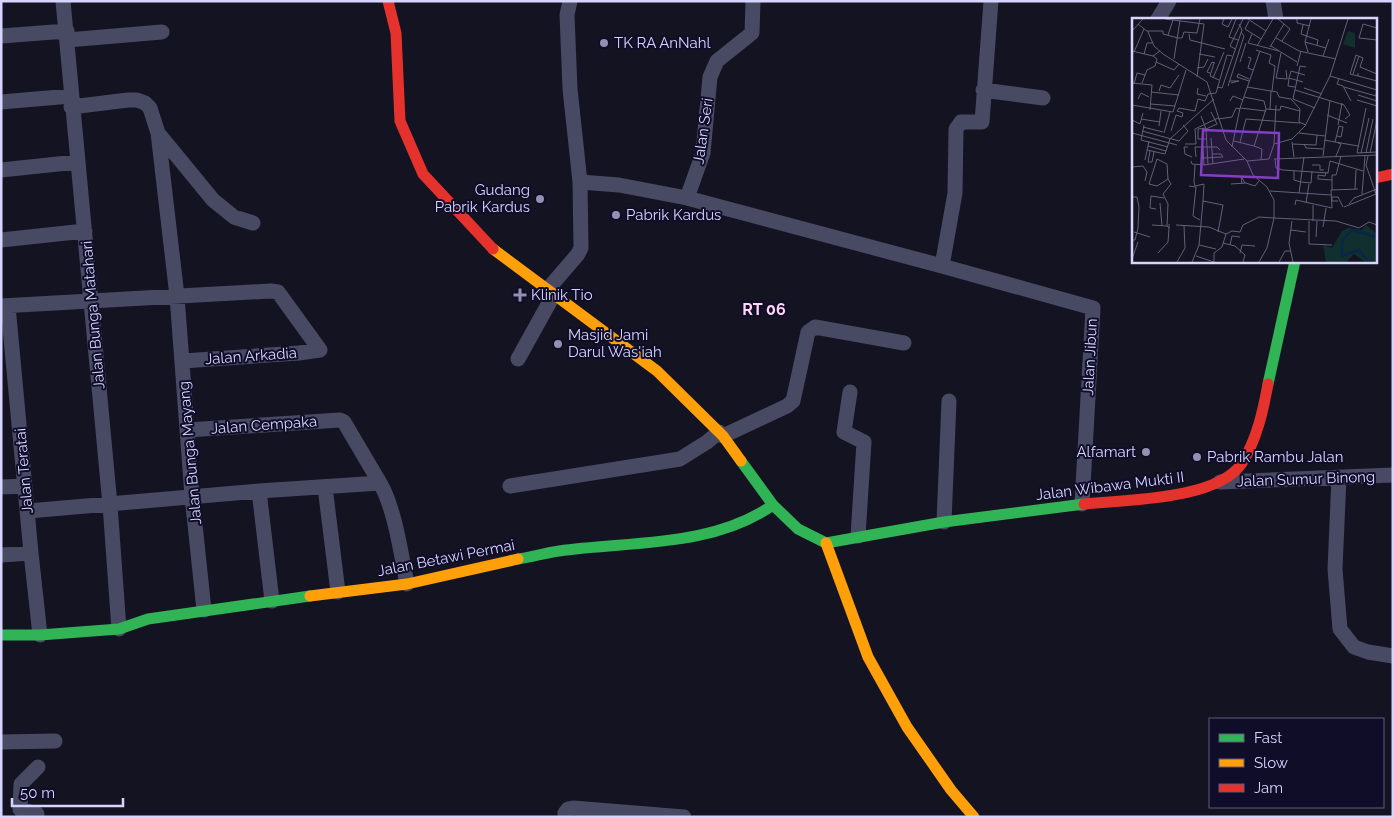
<svg xmlns="http://www.w3.org/2000/svg" width="1394" height="818" font-family="Raleway,sans-serif">
  <style>
    .lines { fill: none; stroke-linecap: round; stroke-linejoin: round }
    .street { stroke: #484963; stroke-width: 15 }
    .fast { stroke: #30b455; stroke-width: 11 }
    .slow { stroke: #ff9f0a; stroke-width: 11 }
    .jam { stroke: #e5322d; stroke-width: 11 }
    .poi-dot { fill: #9191b2; stroke: #0f0d28; stroke-width: 2 }
    .labels { text-anchor: middle; stroke-width: 4; stroke-linejoin: round; paint-order: stroke }
    .poi-label { font-size: 15px; fill: #d5d5ff; stroke: #0f0d28; text-anchor: start }
    .street-label { font-size: 15px; fill: #d5d5ff; stroke: #0f0d28 }
    .neighbourhood-label { font-size: 16px; font-weight: bold; fill: #ffd7f4; stroke: #0f0d28 }
    .inset-river { fill: none; stroke: #082649; stroke-width: 2.5 }
    .inset-road { fill: none; stroke: #61617a; stroke-width: 1 }
    .view { fill: #843dc5; fill-opacity: 0.15; stroke: #843dc5; stroke-width: 2.5 }
    .inset-edge { fill: none; stroke: #d5d5ff; stroke-width: 2.5 }
  </style>
  <rect width="100%" height="100%" fill="#141322"/>
  <g class="lines">
    <!-- street -->
    <path class="street" d="M 63,1 L 110,505 L 119,629
      M 991,1 L 982,122 L 961,122 L 956,129 L 955,193 L 942,266 L 1093,308 L 1082,504
      M 1273,1 L 1276,19
      M 1158,19 L 1169,1
      M 1,36 L 67,31
      M 67,40 L 162,32
      M 983,90 L 1043,98
      M 1,102 L 71,96
      M 71,107 L 128,100 L 137,100 L 145,103 L 150,108 L 158,133 L 213,200 L 234,217 L 253,223
      M 158,133 L 177,296 L 192,496 L 204,610
      M 1,170 L 77,162
      M 580,182 L 619,185 L 687,198 L 942,266
      M 687,198 L 703,153 L 710,77 L 717,61 L 752,33 L 753,1
      M 1,240 L 85,231
      M 548,289 L 578,254 L 581,248 L 580,182 L 570,89 L 567,15 L 570,1
      M 1,306 L 271,291 L 278,292 L 320,350 L 299,353 L 183,361
      M 8,306 L 31,553 L 40,635
      M 518,359 L 554,294
      M 850,392 L 844,432 L 864,442 L 858,536
      M 723,436 L 787,406 L 793,401 L 808,332 L 815,327 L 904,343
      M 1339,477 L 1335,569 L 1340,629 L 1354,647 L 1368,652 L 1393,656
      M 1220,482 L 1393,475
      M 380,483 C 395,509 401,554 407,584
      M 510,486 L 680,459 L 707,442 L 719,432
      M 1,487 L 25,486
      M 325,487 L 338,592
      M 259,491 L 272,601
      M 28,511 L 259,491 L 380,483 L 344,422 L 340,420 L 187,430
      M 944,522 L 949,401
      M 1,555 L 31,553
      M 1,742 L 55,741
      M 34,817 L 37,814 L 20,809 L 21,784 L 38,767
      M 565,817 L 565,813 L 568,809 L 573,808 L 684,817"/>
    <!-- fast -->
    <path class="fast" d="M 1268,384 L 1295,261
      M 741,461 L 773,505 L 798,529 L 826,543
      M 826,543 L 944,522 L 1084,504
      M 518,559 C 532,557 545,553 559,551 C 630,541 711,548 773,505
      M 1,635 L 40,635 L 119,629 L 148,619 L 310,596"/>
    <!-- slow -->
    <path class="slow" d="M 493,249 L 657,371 L 723,436 L 741,461
      M 826,543 L 868,657 L 907,727 L 951,790 L 974,817
      M 310,596 L 407,584 L 518,559"/>
    <!-- jam -->
    <path class="jam" d="M 388,1 L 396,33 L 400,121 L 423,174 L 493,249
      M 1375,178 L 1393,174
      M 1084,504 C 1125,500 1218,500 1242,463 C 1257,439 1263,411 1268,384"/>
  </g>
  <!-- markers -->
  <g class="poi-dot">
    <circle cx="604" cy="43" r="5"/>
    <circle cx="540" cy="199" r="5"/>
    <circle cx="616" cy="215" r="5"/>
    <path d="M517.5 287.5h5v5h5v5h-5v5h-5v-5h-5v-5h5z"/>
    <circle cx="558" cy="344" r="5"/>
    <circle cx="1146" cy="452" r="5"/>
    <circle cx="1197" cy="457" r="5"/>
  </g>
  <g class="labels">
    <!-- poi labels -->
    <g class="poi-label">
      <text x="614" y="48">TK RA AnNahl</text>
      <text x="530" y="195" text-anchor="end">Gudang<tspan x="530" dy="17">Pabrik Kardus</tspan></text>
      <text x="626" y="220">Pabrik Kardus</text>
      <text x="531" y="300">Klinik Tio</text>
      <text x="568" y="340">Masjid Jami<tspan x="568" dy="17">Darul Was'iah</tspan></text>
      <text x="1136" y="457" text-anchor="end">Alfamart</text>
      <text x="1207" y="462">Pabrik Rambu Jalan</text>
    </g>
    <!-- street labels -->
    <g class="street-label">
      <text transform="translate(703 131) rotate(-82)" y="5">Jalan Seri</text>
      <text transform="translate(93 315) rotate(-95)" y="5">Jalan Bunga Matahari</text>
      <text transform="translate(251 356) rotate(-4)" y="5">Jalan Arkadia</text>
      <text transform="translate(1090 357) rotate(-87)" y="5">Jalan Jibun</text>
      <text transform="translate(264 425) rotate(-4)" y="5">Jalan Cempaka</text>
      <text transform="translate(190 453) rotate(-95)" y="5">Jalan Bunga Mayang</text>
      <text transform="translate(24 471) rotate(-95)" y="5">Jalan Teratai</text>
      <text transform="translate(1306 479) rotate(-2)" y="5">Jalan Sumur Binong</text>
      <text transform="translate(1110 486) rotate(-7)" y="5">Jalan Wibawa Mukti II</text>
      <text transform="translate(446 558) rotate(-11)" y="5">Jalan Betawi Permai</text>
    </g>
    <!-- neighbourhood labels -->
    <g class="neighbourhood-label">
      <text x="764" y="315">RT 06</text>
    </g>
  </g>
  <!-- overview -->
  <g transform="translate(1132 18)">
    <rect width="245" height="245" fill="#141322"/>
    <path d="M 216,13 L 223,15 L 223,30 L 211,26 ZM 234,207 L 245,216 L 245,244 L 233,244 L 222,236 L 215,243 L 218,244 L 194,244 L 191,227 L 200,230 L 210,213 L 216,210 L 230,212 Z" fill="#112f2c"/>
    <path class="inset-river" d="M 237,244 L 227,232 L 210,238 L 210,223 L 220,212 L 245,219"/>
    <path class="inset-road" d="M 33,1 L 72,6 L 65,59M 92,1 L 90,6 L 96,9 L 100,1M 104,1 L 97,19 L 106,22M 116,1 L 134,13M 146,1 L 158,11 L 150,23M 165,1 L 165,5 L 178,8M 117,3 L 113,11 L 129,21M 6,6 L 16,14 L 22,28 L 31,36 L 75,64 L 94,122 L 115,143M 171,7 L 169,16 L 186,22 L 185,27M 245,10 L 231,6 L 227,20 L 245,22M 0,13 L 11,1M 15,13 L 31,13 L 31,16 L 46,20M 57,16 L 58,22 L 93,31M 120,16 L 116,25 L 147,33M 36,17 L 41,2M 46,20 L 50,20 L 52,14 L 65,15 L 68,1M 144,20 L 167,33 L 204,41M 173,24 L 194,30M 125,28 L 141,1M 139,28 L 165,44M 138,29 L 152,6M 103,31 L 98,28 L 111,1M 124,32 L 139,37 L 137,45 L 143,48 L 140,73M 0,33 L 21,38 L 28,33M 2,34 L 12,11M 176,34 L 173,24 L 179,1M 12,36 L 15,25 L 20,25M 67,36 L 83,39M 191,38 L 197,21M 116,39 L 119,40 L 116,50 L 121,52M 42,41 L 48,2M 24,44 L 42,52 L 47,46M 108,44 L 114,25M 82,45 L 78,58 L 87,62M 165,48 L 169,33M 174,49 L 168,48 L 161,81 L 183,90M 65,50 L 72,49 L 76,41M 78,55 L 75,54 L 80,44 L 83,45M 226,55 L 226,58 L 218,56 L 224,37 L 231,40 L 228,49 L 245,56M 221,56 L 227,38M 198,58 L 245,72 L 244,77M 226,58 L 245,63M 81,60 L 92,34M 144,60 L 149,35M 144,60 L 155,61 L 154,52M 157,60 L 159,53 L 173,57M 117,61 L 106,56 L 105,59 L 117,63M 207,61 L 205,66 L 211,68 L 219,83M 98,63 L 107,63 L 99,65M 0,65 L 20,67 L 18,92M 10,65 L 15,52 L 23,48 L 25,41 L 21,38M 2,66 L 5,55 L 13,57M 96,68 L 112,18 L 109,14M 85,69 L 90,70 L 110,12 L 107,6M 115,69 L 145,74 L 147,79 L 159,81 L 168,91 L 167,104 L 174,107M 163,69 L 156,68 L 157,60 L 171,64M 212,69 L 244,78M 66,70 L 65,76 L 74,78M 172,70 L 190,76M 163,72 L 212,87 L 218,97 L 213,101M 27,73 L 29,67 L 38,70 L 47,57M 19,74 L 47,77M 226,77 L 245,83M 112,79 L 132,83 L 134,91M 6,81 L 9,75 L 17,79M 225,82 L 245,88M 98,83 L 101,78 L 111,82M 19,86 L 43,88M 0,87 L 41,94 L 54,52M 108,90 L 134,93M 234,90 L 225,135 L 245,134M 138,91 L 139,73M 195,97 L 215,105M 69,98 L 74,111 L 76,147M 9,101 L 28,104M 86,101 L 100,99 L 104,90 L 108,91M 0,102 L 8,106 L 11,95M 12,107 L 9,122 L 36,129M 206,107 L 210,85M 27,108 L 29,93M 11,109 L 31,114M 74,110 L 66,111 L 66,121 L 75,121M 74,111 L 85,106 L 79,94M 10,113 L 47,123 L 56,113 L 51,107M 39,113 L 44,97 L 50,99 L 51,95 L 45,93 L 47,90 L 63,93 L 66,81 L 73,83 L 76,76 L 84,75 L 95,37 L 100,38M 0,115 L 45,127M 32,115 L 38,94M 167,115 L 193,118M 205,118 L 209,119 L 211,109 L 207,108M 79,120 L 81,146M 192,122 L 226,128M 102,123 L 122,128M 108,124 L 114,101 L 168,105M 160,124 L 162,139M 203,124 L 207,108M 53,126 L 64,126 L 63,111 L 86,100M 142,126 L 144,87M 160,126 L 184,127 L 185,117M 172,126 L 174,130 L 191,131M 16,128 L 34,133M 56,129 L 52,129 L 53,136 L 60,139M 71,129 L 72,147M 100,129 L 108,90 L 128,33M 15,132 L 33,136 L 38,121 L 82,81M 18,133 L 16,144 L 20,144 L 22,134M 229,135 L 237,100M 234,135 L 241,101M 238,135 L 245,102M 191,138 L 198,82M 204,138 L 209,126 L 206,125M 64,139 L 63,129 L 85,129 L 88,132M 71,140 L 91,139 L 89,136 L 80,136M 142,141 L 245,137M 143,141 L 144,150 L 151,152 L 196,155 L 198,143 L 231,153M 13,142 L 17,123M 129,142 L 130,131 L 122,128 L 134,91 L 148,92 L 149,88 L 168,93M 59,143 L 60,146 L 72,147 L 112,141M 63,147 L 62,164 L 63,168 L 72,166 L 71,183 L 91,187 L 86,214M 180,147 L 188,147 L 188,152 L 192,152M 0,149 L 11,148 L 15,154 L 13,163M 162,153 L 162,162 L 169,164M 194,154 L 193,158 L 186,157 L 186,161 L 200,162M 36,161 L 25,168 L 17,166 L 25,141 L 35,146 L 36,161 L 39,166 L 31,176 L 36,186 L 35,208 L 37,210 L 37,206M 169,164 L 179,165 L 180,153M 99,166 L 114,165 L 123,168 L 127,163M 110,166 L 109,158 L 113,165M 57,168 L 64,169 L 61,198 L 68,202M 223,171 L 224,152M 200,172 L 200,157 L 204,157 L 209,138M 138,173 L 199,177M 167,175 L 172,139M 230,176 L 233,138M 206,183 L 200,183 L 200,179 L 206,179 L 211,189M 28,185 L 30,208M 174,185 L 177,166M 217,186 L 222,180 L 245,171M 163,187 L 164,182 L 200,190 L 199,172 L 226,171M 212,189 L 244,176 L 234,147 L 236,138M 24,191 L 18,190 L 19,178 L 32,180M 160,203 L 157,225 L 161,244M 177,203 L 177,226 L 200,227M 181,203 L 181,187M 20,207 L 35,208M 44,207 L 77,209 L 94,216M 191,209 L 194,190M 159,212 L 174,214M 2,214 L 18,219M 184,219 L 185,203M 0,222 L 3,222 L 6,210 L 7,189 L 5,179 L 1,179M 91,225 L 103,228 L 113,237 L 111,244M 67,227 L 84,231M 98,227 L 100,218 L 108,219M 26,235 L 36,224 L 37,210M 108,235 L 110,227 L 123,228M 64,238 L 82,244M 0,241 L 6,224M 45,244 L 53,230 L 52,208M 60,244 L 67,227 L 71,183M 82,244 L 82,235 L 90,229 L 94,216 L 100,213 L 108,214 L 111,207 L 127,199 L 142,200 L 142,182 L 135,169 L 121,157 L 115,143 L 137,141 L 142,126 L 160,121 L 173,108 L 198,58 L 216,1M 127,244 L 135,230 L 142,200 L 204,203 L 227,210 L 237,204 L 245,207M 147,244 L 153,233 L 158,233"/>
    <path class="view" d="M 71,112 L 147,115 L 146,160 L 69,157 Z"/>
    <rect width="245" height="245" class="inset-edge"/>
  </g>
  <!-- border -->
  <rect width="1394" height="818" fill="none" stroke="#d5d5ff" stroke-width="5"/>
  <!-- legend -->
  <rect x="1209" y="718" width="175" height="90" fill="#0f0d28" stroke="#5e5d7e"/>
  <rect x="1219" y="734" width="25" height="8" fill="#30b455" stroke="#5e5d7e"/>
  <text x="1254" y="743" font-size="15" fill="#d5d5ff">Fast</text>
  <rect x="1219" y="759" width="25" height="8" fill="#ff9f0a" stroke="#5e5d7e"/>
  <text x="1254" y="768" font-size="15" fill="#d5d5ff">Slow</text>
  <rect x="1219" y="784" width="25" height="8" fill="#e5322d" stroke="#5e5d7e"/>
  <text x="1254" y="793" font-size="15" fill="#d5d5ff">Jam</text>
  <!-- scale -->
  <path d="M12 798v8h111v-8" fill="none" stroke="#d5d5ff" stroke-width="2.5"/>
  <text x="20" y="798" font-size="15" fill="#d5d5ff" stroke="#0f0d28" stroke-width="4" paint-order="stroke">50 m</text>
</svg>
